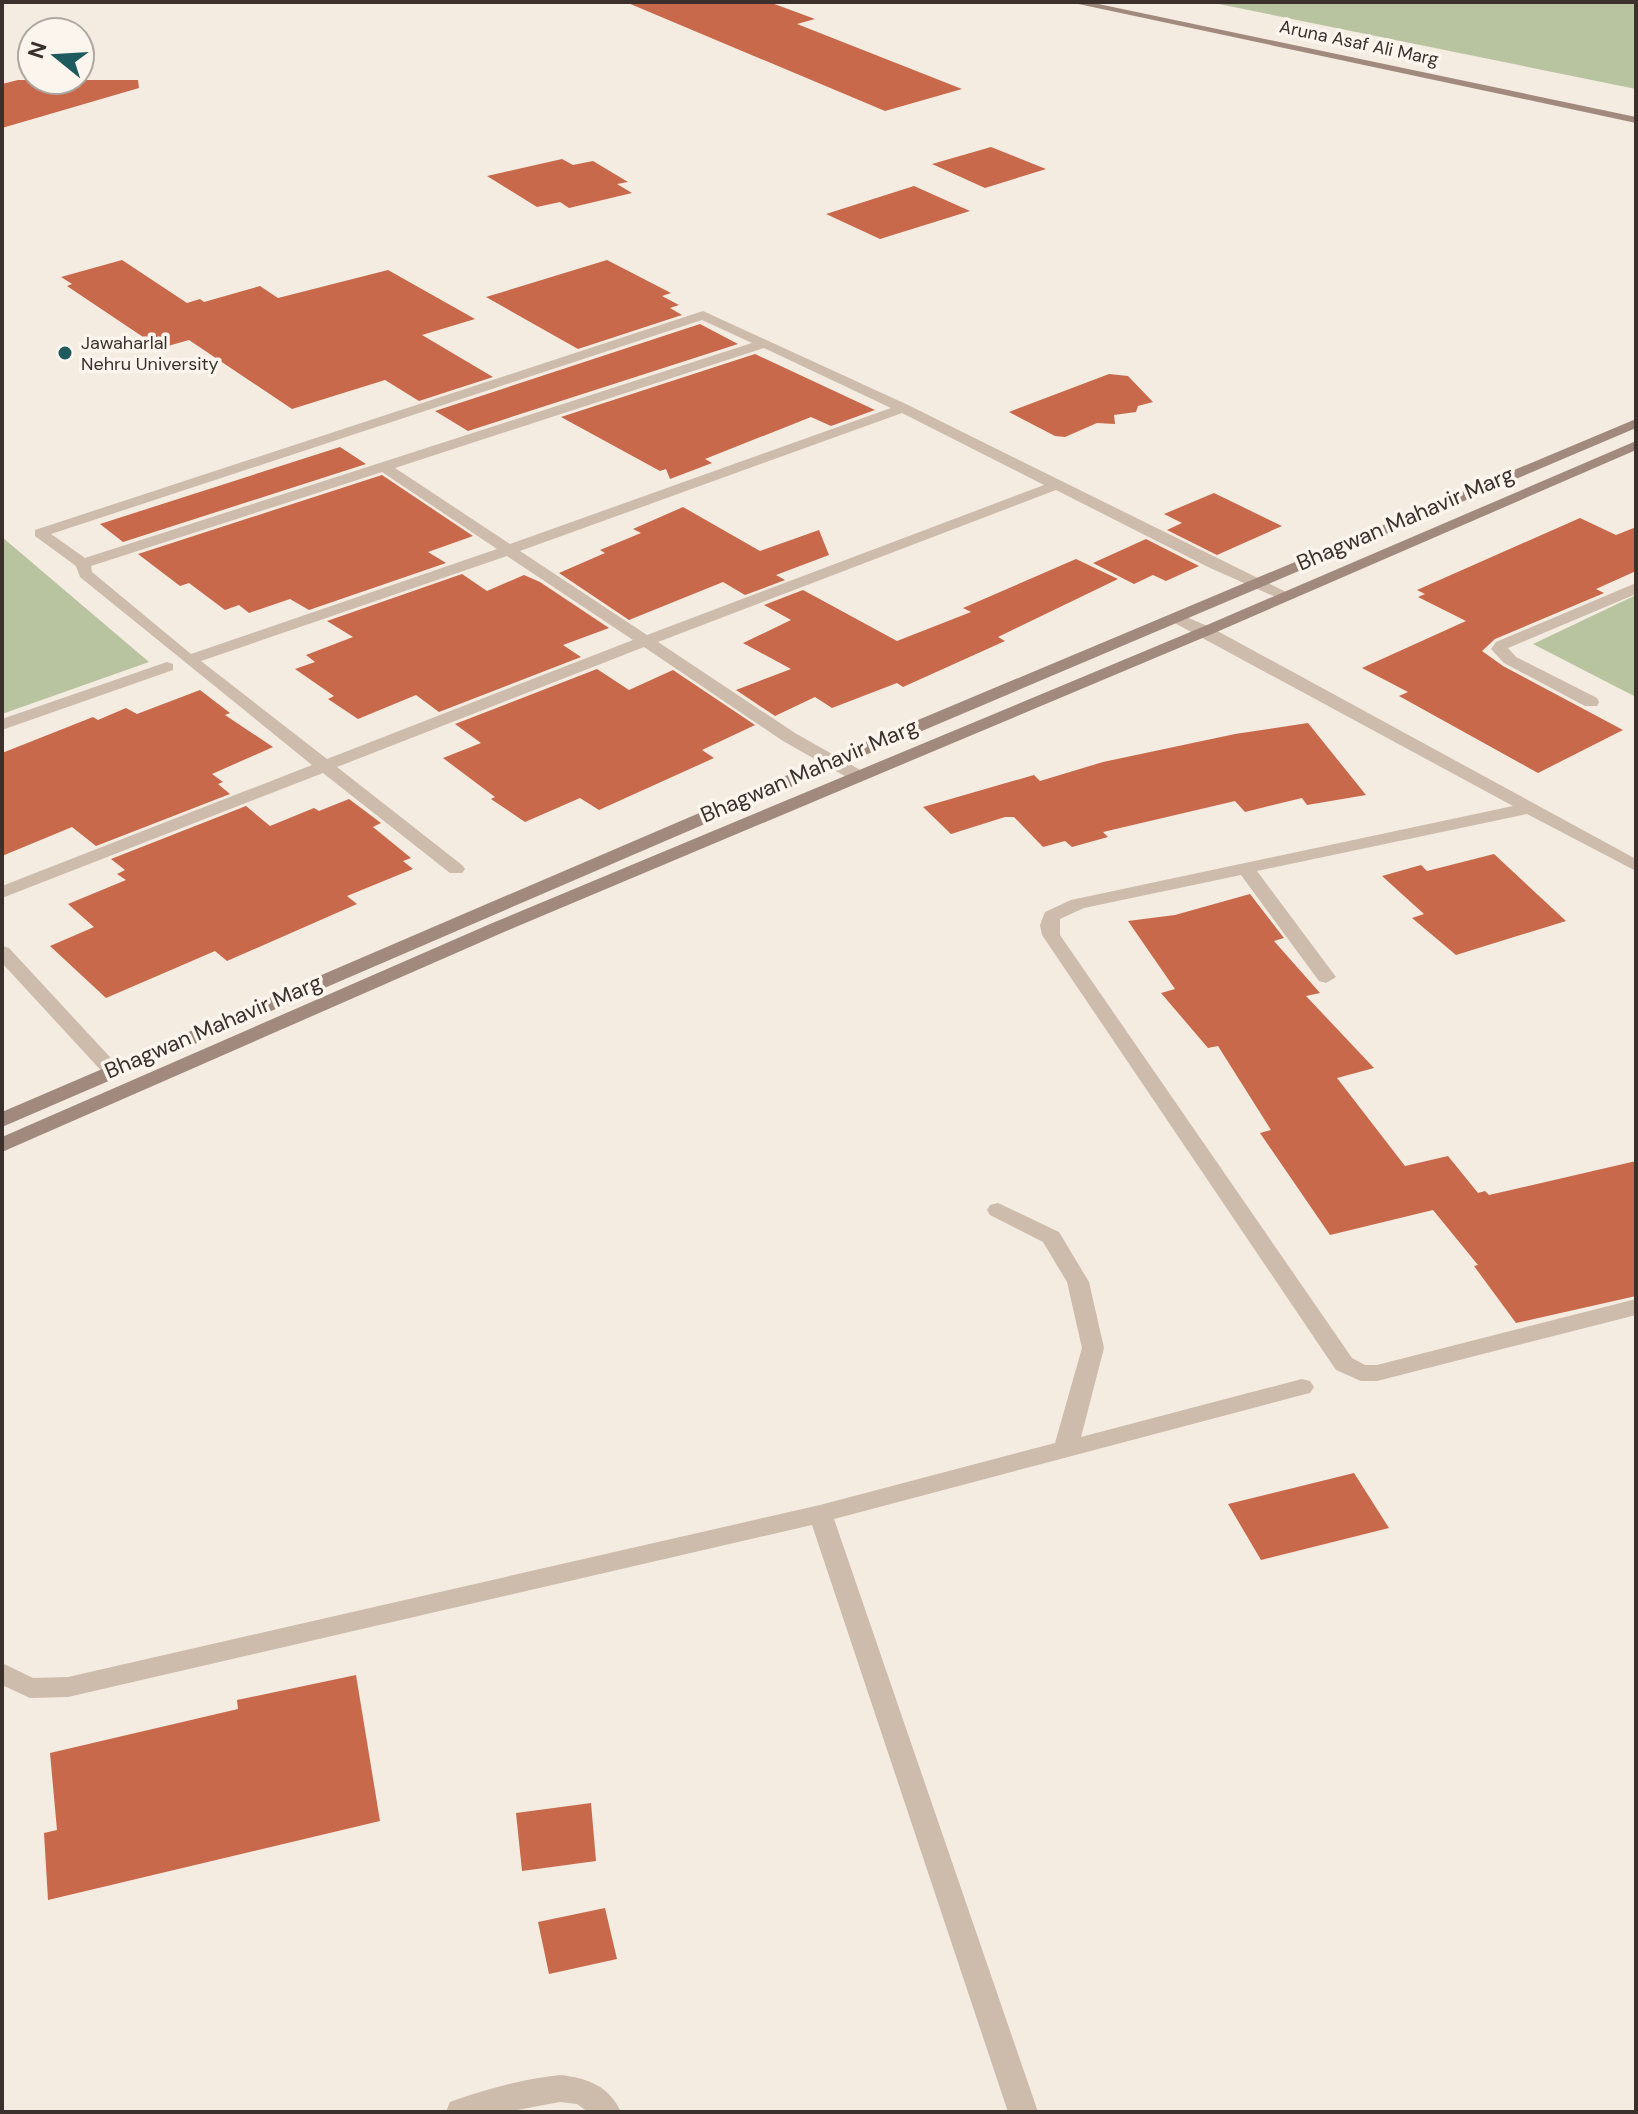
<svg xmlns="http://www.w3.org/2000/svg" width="1638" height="2114" font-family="'DM Sans',sans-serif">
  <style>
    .green { fill: #b8c4a0 }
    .building { fill: #c8694b }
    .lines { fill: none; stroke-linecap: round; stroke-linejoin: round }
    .street { fill: #cdbbac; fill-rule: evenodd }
    .secondary { fill: #a18a7d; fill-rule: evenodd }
    .poi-dot { fill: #1f5a5e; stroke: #fbf5ee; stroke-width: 3 }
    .labels { text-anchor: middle; stroke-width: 7; stroke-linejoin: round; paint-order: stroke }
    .far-street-label { font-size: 18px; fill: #3b302b; stroke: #fbf5ee }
    .far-poi-label { font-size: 18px; fill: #3b302b; stroke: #fbf5ee; text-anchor: start }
    .street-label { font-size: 22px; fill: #3b302b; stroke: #fbf5ee }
  </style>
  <rect width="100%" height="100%" fill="#f4ebe1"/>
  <!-- green -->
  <path class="green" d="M 1209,2 L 1636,2 L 1636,89 Z
    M 2,537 L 149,662 L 2,714 Z
    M 1634,596 L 1636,697 L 1533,644 Z"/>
  <!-- building -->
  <path class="building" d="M 769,2 L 815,19 L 797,24 L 962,89 L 885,111 L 628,3 Z
    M 18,80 L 138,80 L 139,88 L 2,128 L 2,84 Z
    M 991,147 L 1046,169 L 985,188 L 932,164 Z
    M 562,159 L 573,165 L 593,161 L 628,182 L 617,184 L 632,193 L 569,208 L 560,202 L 537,207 L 487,176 Z
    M 914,186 L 970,211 L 880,239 L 826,214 Z
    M 122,260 L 187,303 L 200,299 L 204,302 L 260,286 L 278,298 L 388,270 L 475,319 L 422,335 L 493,377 L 419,401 L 385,380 L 292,409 L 189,340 L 168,346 L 163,342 L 155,345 L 67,286 L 72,284 L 61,277 Z
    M 607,260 L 671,293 L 662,296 L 679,305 L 670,308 L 682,315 L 578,349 L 486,297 Z
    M 700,324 L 738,344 L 468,431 L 435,411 Z
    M 755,354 L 875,410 L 831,426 L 811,417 L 705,459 L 712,463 L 670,479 L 666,469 L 660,471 L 561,417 Z
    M 1109,374 L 1128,376 L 1153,402 L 1138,406 L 1136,412 L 1114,415 L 1115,424 L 1097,423 L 1065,437 L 1055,436 L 1009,412 Z
    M 340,447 L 366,464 L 123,542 L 100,524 Z
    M 382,475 L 473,536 L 428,552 L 446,563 L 309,610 L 290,599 L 249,613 L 239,605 L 225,610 L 189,583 L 180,586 L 138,554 Z
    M 1214,493 L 1282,526 L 1217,555 L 1167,530 L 1182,523 L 1164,514 Z
    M 683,507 L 760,551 L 819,530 L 829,555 L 776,575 L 785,580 L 745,595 L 723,582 L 629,620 L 559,573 L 605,553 L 600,550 L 641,533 L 633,529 Z
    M 1580,518 L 1616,535 L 1636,527 L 1636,571 L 1596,589 L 1604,593 L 1495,639 L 1482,651 L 1503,666 L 1623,730 L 1538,773 L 1399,696 L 1408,692 L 1362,668 L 1466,621 L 1418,597 L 1425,594 L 1417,590 Z
    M 1146,539 L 1199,566 L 1166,581 L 1153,575 L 1134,584 L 1093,563 Z
    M 1076,559 L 1118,579 L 998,637 L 1005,641 L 903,687 L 897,683 L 832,708 L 815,697 L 775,716 L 736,690 L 791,669 L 743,643 L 791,620 L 764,605 L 803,590 L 897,641 L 971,612 L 963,608 Z
    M 462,574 L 487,591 L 524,575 L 540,582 L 609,628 L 563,645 L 581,657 L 439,712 L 416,695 L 358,719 L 328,699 L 334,696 L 295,669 L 315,662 L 306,655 L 353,637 L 327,621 Z
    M 597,669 L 629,690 L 673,670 L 755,725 L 702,750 L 714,758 L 599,810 L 580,798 L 525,822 L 491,799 L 495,797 L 443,758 L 481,743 L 455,724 Z
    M 200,690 L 230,713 L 225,715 L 273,747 L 212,774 L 223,782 L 218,784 L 230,794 L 96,846 L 72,827 L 2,856 L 2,753 L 93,717 L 98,720 L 126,708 L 137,714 Z
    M 1308,723 L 1366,795 L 1307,805 L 1302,798 L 1245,812 L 1235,801 L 1103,832 L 1108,837 L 1072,847 L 1065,841 L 1043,847 L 1014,817 L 1005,817 L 951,834 L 923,807 L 1034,775 L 1040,781 L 1103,762 L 1235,734 Z
    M 349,799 L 381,823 L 373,827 L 411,858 L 403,861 L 413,869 L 347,896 L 357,904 L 227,961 L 215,951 L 106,998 L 50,946 L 94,927 L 68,904 L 126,880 L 117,874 L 125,870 L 111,859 L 246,806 L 270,826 L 314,808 L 319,811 Z
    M 1494,854 L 1566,921 L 1456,955 L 1412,918 L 1424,914 L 1382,876 L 1421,865 L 1427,871 Z
    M 1250,894 L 1284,938 L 1274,941 L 1320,993 L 1306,996 L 1374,1068 L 1337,1078 L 1405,1166 L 1448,1156 L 1478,1193 L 1485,1191 L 1489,1195 L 1636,1161 L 1636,1296 L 1516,1323 L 1474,1266 L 1478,1265 L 1433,1210 L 1330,1235 L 1260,1133 L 1271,1130 L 1218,1046 L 1208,1048 L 1161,993 L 1175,989 L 1128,921 L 1175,915 Z
    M 1354,1473 L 1389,1528 L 1261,1560 L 1228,1504 Z
    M 356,1675 L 380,1821 L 48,1900 L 44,1833 L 57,1830 L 50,1753 L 238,1709 L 237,1700 Z
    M 591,1803 L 596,1861 L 522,1871 L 516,1813 Z
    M 605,1908 L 617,1959 L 549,1974 L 538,1922 Z"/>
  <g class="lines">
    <!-- street -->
    <path class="street" d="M 703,311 L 908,405 L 1294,596 L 1286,601 L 1280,599 L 1208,567 L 1056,490 L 658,642 L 795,733 L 862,771 L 865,775 L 862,779 L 850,779 L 783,741 L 644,647 L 337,767 L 462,865 L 465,869 L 462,873 L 450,873 L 323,773 L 2,898 L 2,886 L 312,765 L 80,577 L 76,566 L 35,536 L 35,530 ZM 702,320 L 752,343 L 85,558 L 51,534 ZM 764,348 L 891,408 L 510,544 L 395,468 ZM 902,413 L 1044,485 L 647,635 L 520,551 ZM 382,472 L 497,549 L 191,654 L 92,572 L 91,566 ZM 507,556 L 633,640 L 327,759 L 201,661 Z
      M 1636,583 L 1636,594 L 1508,648 L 1516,657 L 1597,698 L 1599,702 L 1597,706 L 1585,706 L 1504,663 L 1491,649 L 1496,642 Z
      M 1177,613 L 1212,628 L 1636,859 L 1636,871 L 1527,814 L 1257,871 L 1336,977 L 1326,983 L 1319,981 L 1241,875 L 1084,908 L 1060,919 L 1060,935 L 1352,1358 L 1365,1365 L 1377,1365 L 1636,1299 L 1636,1315 L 1377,1381 L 1361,1381 L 1336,1370 L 1042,935 L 1040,925 L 1045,912 L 1071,900 L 1513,806 L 1171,621 L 1171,615 Z
      M 167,662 L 173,664 L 173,670 L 2,730 L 2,719 Z
      M 2,946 L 9,948 L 121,1069 L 124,1073 L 121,1077 L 107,1077 L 2,963 Z
      M 998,1203 L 1059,1232 L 1089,1282 L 1104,1348 L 1081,1437 L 1302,1379 L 1310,1381 L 1314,1387 L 1310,1393 L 1302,1395 L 834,1519 L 1038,2112 L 1008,2112 L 812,1525 L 68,1697 L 30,1698 L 2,1685 L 2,1663 L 33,1678 L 68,1677 L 820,1505 L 1055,1443 L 1082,1348 L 1067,1282 L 1043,1242 L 990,1215 L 987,1210 L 990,1205 Z
      M 560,2075 C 588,2078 609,2086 621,2112 L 588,2112 L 577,2104 L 560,2102 L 506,2112 L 446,2112 L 450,2102 C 486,2089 523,2079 560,2075 Z"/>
    <!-- secondary -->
    <path class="secondary" d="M 1069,2 L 1089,2 L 1636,117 L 1636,123 Z
      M 1636,419 L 1636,428 L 837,767 L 2,1127 L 2,1112 L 825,759 Z
      M 1636,441 L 1636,450 L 1212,634 L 504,932 L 2,1152 L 2,1137 L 490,924 L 1200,628 Z"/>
  </g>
  <!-- markers -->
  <circle class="poi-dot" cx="65" cy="353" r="8"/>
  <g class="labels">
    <!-- far-street labels -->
    <g class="far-street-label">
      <text transform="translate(1359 43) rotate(12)" y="6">Aruna Asaf Ali Marg</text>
    </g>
    <!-- far-poi labels -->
    <g class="far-poi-label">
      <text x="81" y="349">Jawaharlal<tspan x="81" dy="21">Nehru University</tspan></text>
    </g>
    <!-- street labels -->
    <g class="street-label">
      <text transform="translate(1405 518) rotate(-23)" y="8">Bhagwan Mahavir Marg</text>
      <text transform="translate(809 770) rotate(-23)" y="8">Bhagwan Mahavir Marg</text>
      <text transform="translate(213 1026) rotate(-23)" y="8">Bhagwan Mahavir Marg</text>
    </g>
  </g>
  <!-- border -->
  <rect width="1638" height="2114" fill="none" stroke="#3b302b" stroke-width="8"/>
  <!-- north arrow -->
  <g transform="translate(56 56) rotate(288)"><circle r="38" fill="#fbf5ee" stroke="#aea6a0" stroke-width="2"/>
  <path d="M0-6L14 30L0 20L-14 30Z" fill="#1f5a5e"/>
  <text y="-12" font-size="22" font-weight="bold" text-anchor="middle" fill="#3b302b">N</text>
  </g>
</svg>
